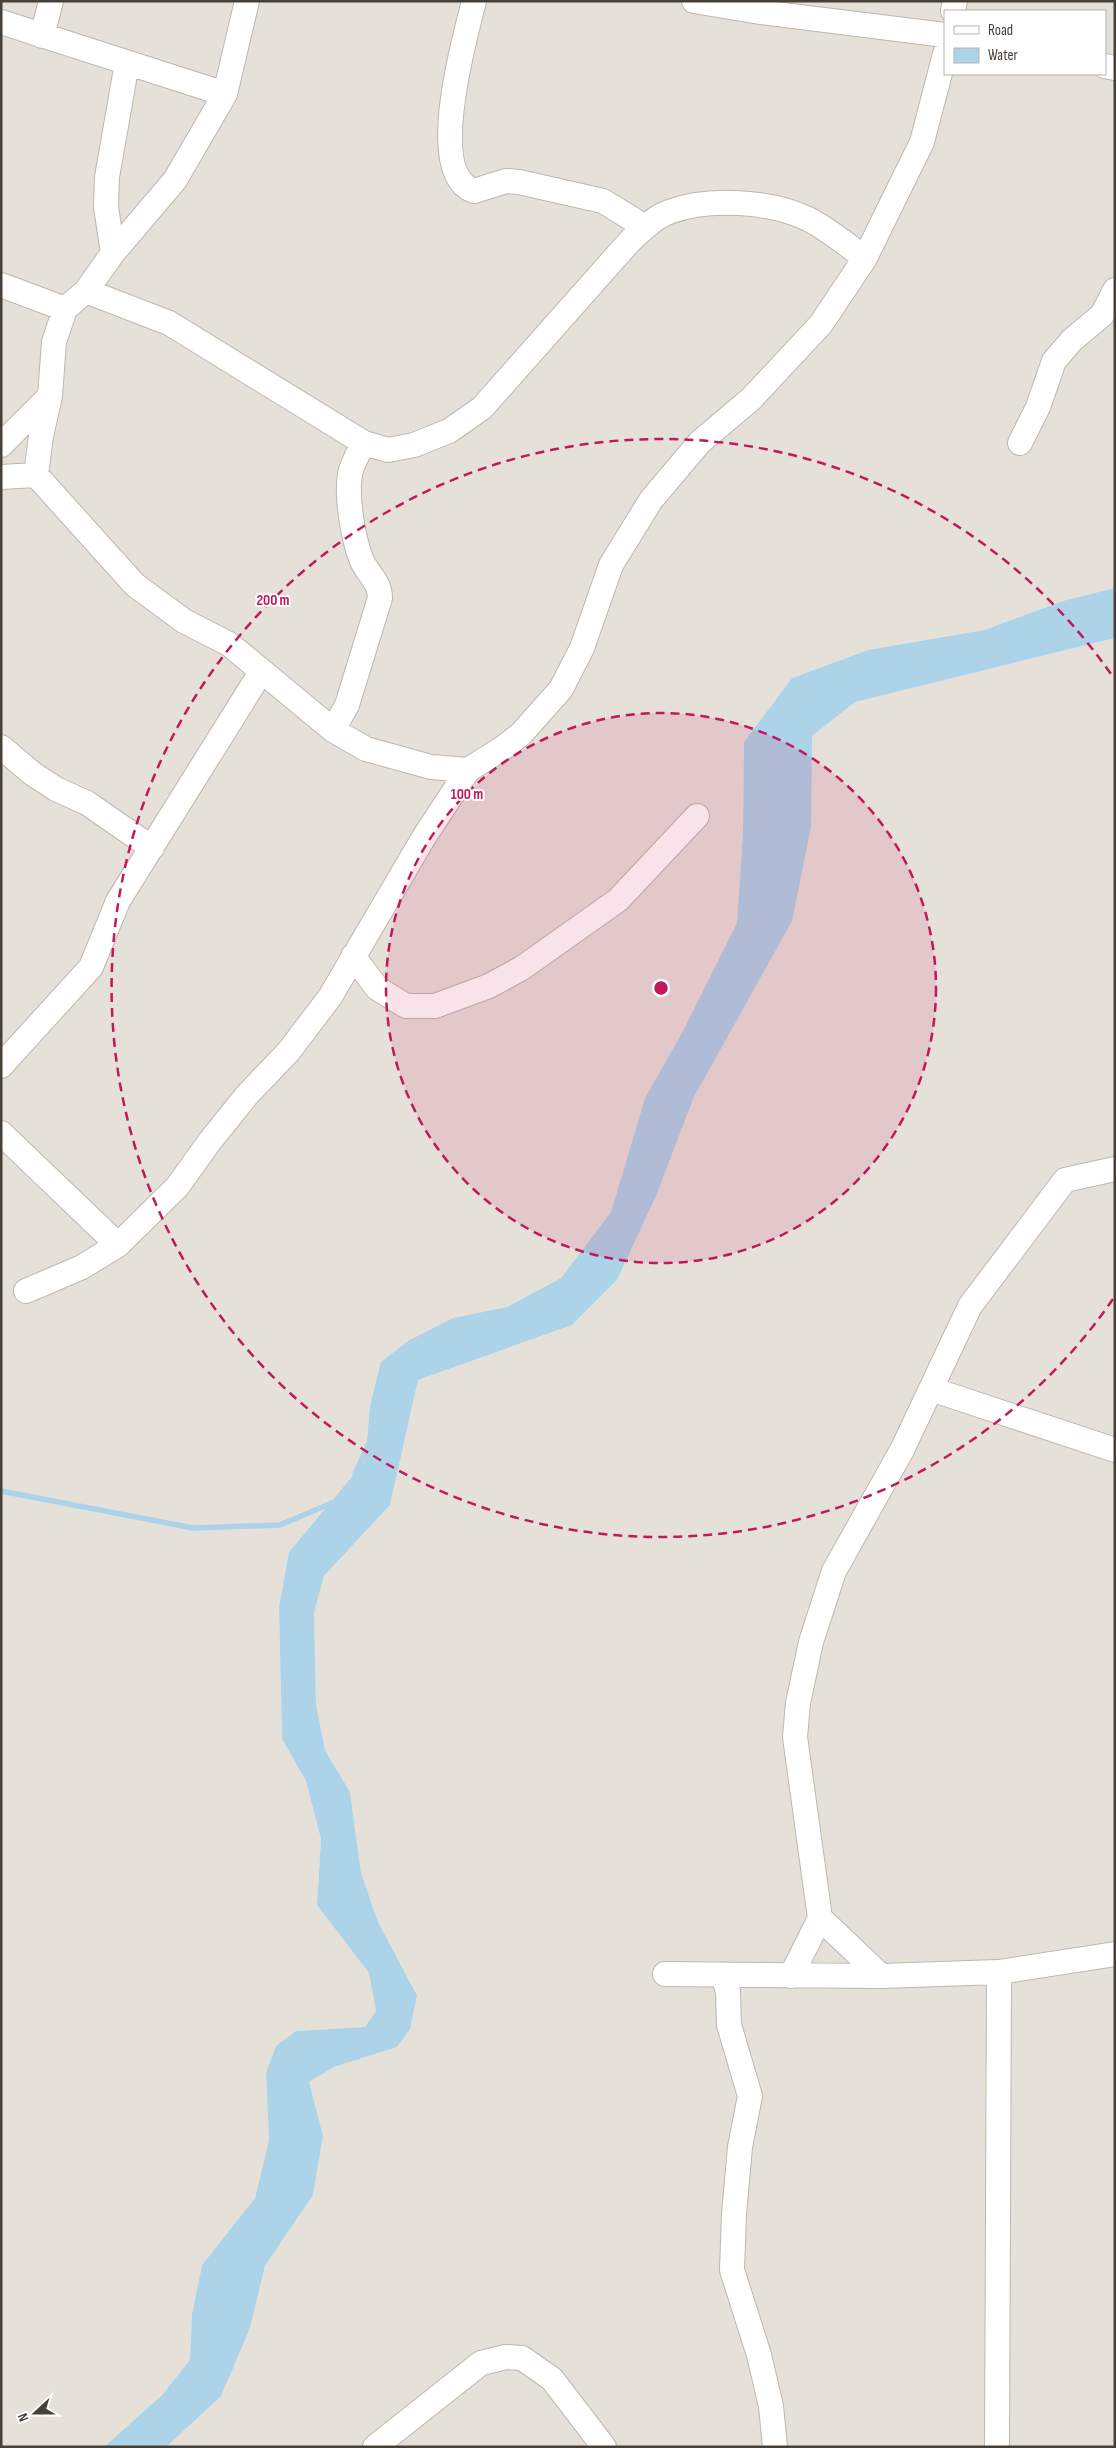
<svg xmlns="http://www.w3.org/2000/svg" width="1116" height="2448" font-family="'Sofia Sans Condensed',sans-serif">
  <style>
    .residential { fill: #e6e1d8; fill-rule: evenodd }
    .water { fill: #add3e8 }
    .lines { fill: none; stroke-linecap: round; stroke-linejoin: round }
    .stream { stroke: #add3e8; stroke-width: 5.5 }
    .minor-casing { stroke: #bdb7ad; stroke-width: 26 }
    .minor { stroke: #fff; stroke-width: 24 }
    .ring { fill: none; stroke: #c2185b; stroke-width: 2.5; stroke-dasharray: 9 6 }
    .centre { fill: #c2185b; stroke: #fff; stroke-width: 2.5 }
    .ring-label { font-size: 15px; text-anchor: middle; font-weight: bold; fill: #c2185b; stroke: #fff; stroke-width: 4; stroke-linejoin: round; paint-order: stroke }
  </style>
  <rect width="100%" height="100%" fill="#f3f0ea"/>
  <!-- residential -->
  <path class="residential" d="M 1,1 L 1115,1 L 1115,588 L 1066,600 L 984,630 L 868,650 L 792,678 L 744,742 L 743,831 L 737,923 L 683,1031 L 645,1098 L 611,1212 L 561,1278 L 507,1307 L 453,1318 L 370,1406 L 365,1461 L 289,1552 L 279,1607 L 282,1739 L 306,1781 L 321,1839 L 317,1905 L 369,1973 L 376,2011 L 365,2027 L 296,2031 L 266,2073 L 269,2140 L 255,2198 L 202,2265 L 192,2314 L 190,2360 L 162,2395 L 104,2447 L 1,2447 ZM 945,11 L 1105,11 L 1105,74 L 945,74 Z
    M 1115,638 L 1115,2447 L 166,2447 L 250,2328 L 265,2266 L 313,2195 L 323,2136 L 309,2082 L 334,2067 L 397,2047 L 417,1994 L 378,1922 L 361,1873 L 350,1792 L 325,1750 L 316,1704 L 314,1613 L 324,1576 L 390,1505 L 418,1380 L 572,1325 L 617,1280 L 656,1196 L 694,1097 L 736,1020 L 811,826 L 811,736 L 855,702 Z"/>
  <!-- water -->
  <path class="water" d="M 1115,588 L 1115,638 L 855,702 L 812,736 L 811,826 L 792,921 L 694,1097 L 656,1196 L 617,1280 L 572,1325 L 418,1380 L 390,1505 L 324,1576 L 314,1613 L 316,1704 L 325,1750 L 350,1792 L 361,1873 L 378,1922 L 417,1995 L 410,2029 L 397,2047 L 334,2067 L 309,2082 L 323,2136 L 313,2195 L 265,2266 L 250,2328 L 221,2396 L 166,2447 L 104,2447 L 162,2395 L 190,2360 L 192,2314 L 202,2265 L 255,2198 L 269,2140 L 266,2073 L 276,2046 L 296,2031 L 365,2027 L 376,2011 L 369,1973 L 317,1905 L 321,1839 L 306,1781 L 282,1739 L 279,1607 L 289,1552 L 365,1461 L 370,1406 L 381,1362 L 408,1341 L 453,1318 L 507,1307 L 561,1278 L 611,1212 L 645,1098 L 683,1031 L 737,923 L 743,831 L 744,742 L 792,678 L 868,650 L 984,630 L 1066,600 Z"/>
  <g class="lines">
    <!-- stream -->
    <path class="stream" d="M 355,1474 L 368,1446
      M 1,1491 L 193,1528 L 280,1525 L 334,1502"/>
    <!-- minor casing -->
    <g class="minor-casing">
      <path id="minor" d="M 247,1 L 225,94 L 175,180 L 113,253 L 86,291 L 65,309 L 54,342 L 50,396 L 41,436 L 36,475 L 135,585 L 184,621 L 229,644 L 333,730 L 366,749 L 431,767 L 468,770 L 503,748 L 521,734 L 561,689 L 582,648 L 611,565 L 651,500 L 700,442 L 751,399 L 821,324 L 865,258 L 922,142 L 945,54
        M 474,1 C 465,38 425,174 474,191 L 506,181 L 519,182 L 603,201 L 645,227
        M 694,1 L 760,12 L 945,35
        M 953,11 L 955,1
        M 1,22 L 225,94
        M 42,36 L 51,1
        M 1105,66 L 1115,68
        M 113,253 L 106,207 L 107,177 L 127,63
        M 1,285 L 65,309
        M 86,291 L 169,323 L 364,443 L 388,450 L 414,445 L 449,431 L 482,408 L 629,242 C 641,231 653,218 669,212 C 708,197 771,201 808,219 C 828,229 847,245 865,258
        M 1020,443 L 1038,407 L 1054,361 L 1072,340 L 1102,315 L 1115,290
        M 1,445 L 50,396
        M 1,477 L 36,475
        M 333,730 L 347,705 L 380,598 C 380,582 368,574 362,561 C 353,539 345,493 351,470 C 354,460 359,452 364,443
        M 1,747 L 33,774 L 56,789 L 87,803 L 152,848
        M 353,956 L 377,988 L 406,1006 L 435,1006 L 489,986 L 522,968 L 618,900 L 697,816
        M 1,1066 L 91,967 L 118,901 L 261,672
        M 1,1133 L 118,1245
        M 26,1291 L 82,1267 L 118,1245 L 177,1187 L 210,1141 L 247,1095 L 289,1051 L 330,997 L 424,837 L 468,770
        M 931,1389 L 1115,1450
        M 820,1918 L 881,1976
        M 665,1974 L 881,1976 L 999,1972 L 1115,1954
        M 723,1975 L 728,1992 L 729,2025 L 750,2096 L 740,2147 L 734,2214 L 732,2270 L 759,2355 L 771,2406 L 775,2447
        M 791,1976 L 820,1918 L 795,1737 L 798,1703 L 811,1642 L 834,1571 L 902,1450 L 970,1306 L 1065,1180 L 1115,1169
        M 375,2447 L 481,2363 L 506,2357 L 522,2358 L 552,2379 L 604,2447
        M 997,2447 L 999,1972"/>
    </g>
    <!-- minor -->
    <use href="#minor" class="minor"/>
  </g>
  <!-- distance rings -->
  <circle cx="661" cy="988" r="275" fill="#c2185b" fill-opacity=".12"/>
  <g class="ring">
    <circle cx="661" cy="988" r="275"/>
    <path d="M1113 1299A549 549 0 1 1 1113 677"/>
  </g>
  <circle cx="661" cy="988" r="8" class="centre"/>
  <g class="ring-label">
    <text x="273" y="605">200 m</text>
    <text x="467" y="799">100 m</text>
  </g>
  <!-- border -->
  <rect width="1116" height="2448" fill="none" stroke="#464039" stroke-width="5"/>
  <!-- legend -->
  <rect x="944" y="10" width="162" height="65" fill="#ffffff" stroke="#b5b3b0"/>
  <rect x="954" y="26" width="25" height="8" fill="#ffffff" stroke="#b5b3b0"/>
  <text x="988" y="35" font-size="15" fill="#464039">Road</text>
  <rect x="954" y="48" width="25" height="15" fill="#add3e8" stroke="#b5b3b0"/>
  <text x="988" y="60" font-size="15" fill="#464039">Water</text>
  <!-- north arrow -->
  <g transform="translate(35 2413) rotate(249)" stroke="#ffffff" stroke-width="4" paint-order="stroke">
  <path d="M0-4L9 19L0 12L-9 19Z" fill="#464039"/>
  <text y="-8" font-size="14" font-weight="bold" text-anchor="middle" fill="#464039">N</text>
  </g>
</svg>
